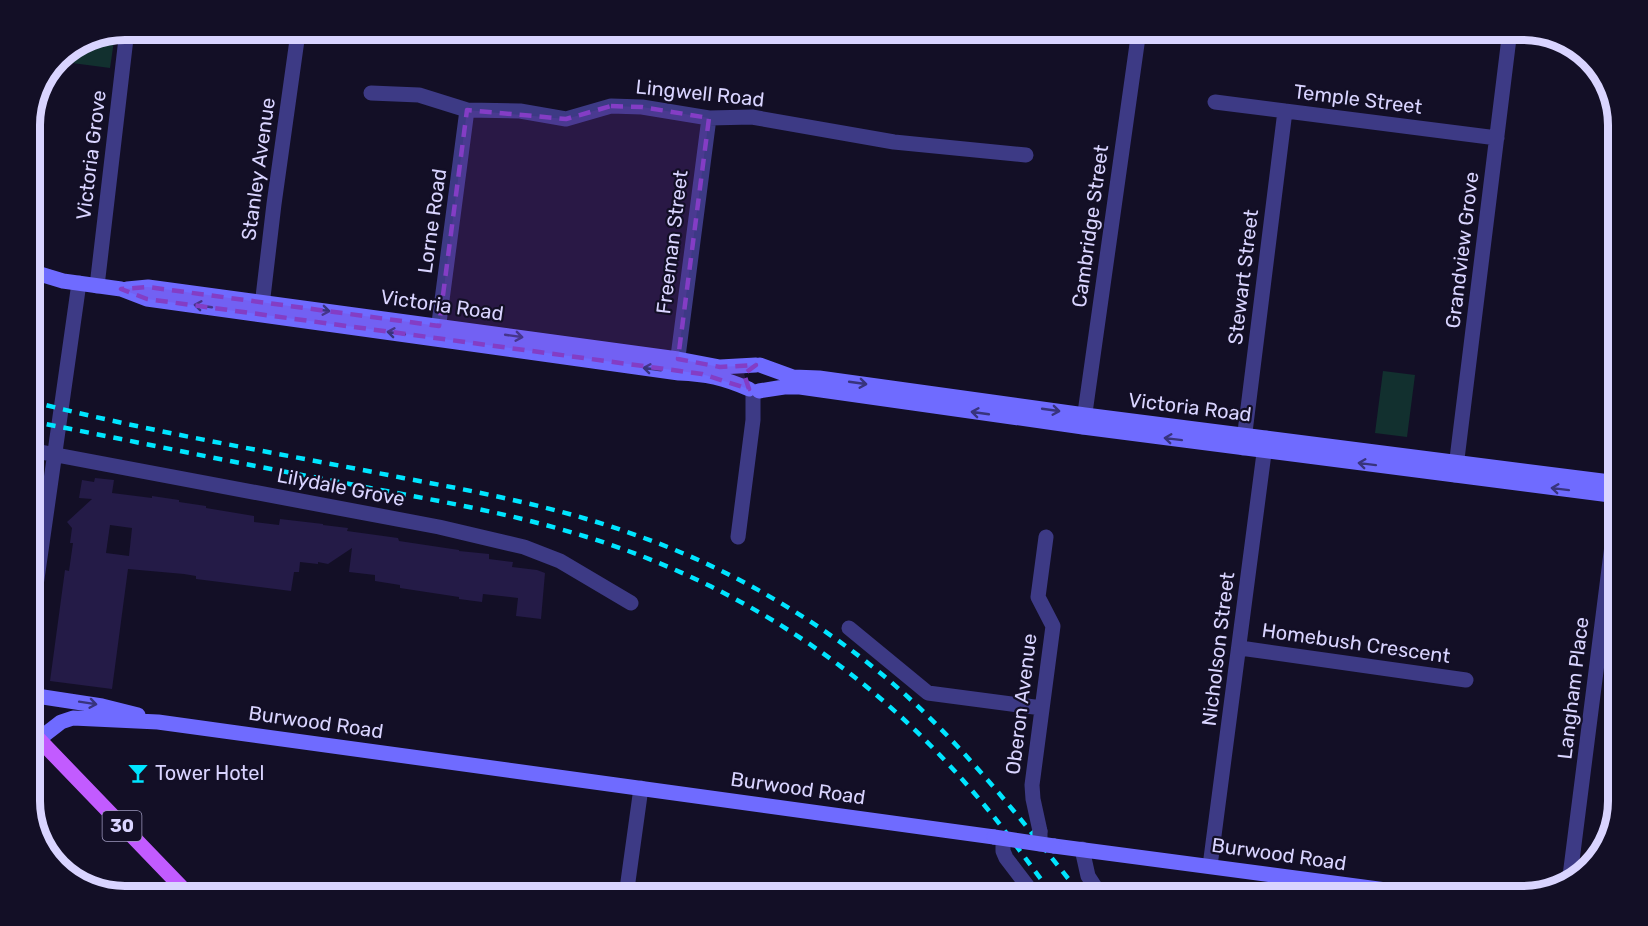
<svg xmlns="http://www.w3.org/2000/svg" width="1648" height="926" font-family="Rubik,sans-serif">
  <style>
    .green { fill: #12302f }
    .building { fill: #241b47; fill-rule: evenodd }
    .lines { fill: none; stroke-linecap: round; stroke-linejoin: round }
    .street { stroke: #3d3a85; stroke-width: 15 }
    .secondary { stroke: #6f6bff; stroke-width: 15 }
    .primary { stroke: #c25bff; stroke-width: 15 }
    .rail { stroke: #00e5ff; stroke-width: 4.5; stroke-dasharray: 9 8; stroke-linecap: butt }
    .street-bridge { stroke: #3d3a85; stroke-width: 15 }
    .secondary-bridge { stroke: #6f6bff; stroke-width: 15 }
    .oneway { stroke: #38347d }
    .marked { fill: #843dc5; fill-opacity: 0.2; stroke: #843dc5; stroke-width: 4.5; stroke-dasharray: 12 8; stroke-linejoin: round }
    .labels { text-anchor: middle; stroke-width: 4.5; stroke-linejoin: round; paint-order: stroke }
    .shield { fill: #130f26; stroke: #9e99be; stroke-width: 1.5 }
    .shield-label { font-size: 18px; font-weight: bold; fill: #d9d4ff }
    .street-label { font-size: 20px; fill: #d9d4ff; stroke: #130f26 }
    .poi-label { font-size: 20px; fill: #d9d4ff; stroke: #130f26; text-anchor: start }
    .rim { fill: none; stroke: #d9d4ff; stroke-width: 8 }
  </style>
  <rect width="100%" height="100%" fill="#130f26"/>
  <!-- green -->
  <path class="green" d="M 115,34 L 110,68 L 57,61 L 58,58 Z
    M 1383,371 L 1415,375 L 1407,437 L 1375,433 Z"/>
  <!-- building -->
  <path class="building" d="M 95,478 L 114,480 L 112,493 L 152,498 L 152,496 L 179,500 L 179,502 L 206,506 L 206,508 L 254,516 L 254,522 L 279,525 L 280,519 L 323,524 L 323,525 L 348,528 L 347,531 L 398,538 L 399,541 L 459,550 L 459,551 L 489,554 L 489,559 L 513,562 L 512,567 L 537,570 L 545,573 L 541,619 L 516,616 L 518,598 L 483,594 L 482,602 L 459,599 L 459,597 L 400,588 L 400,585 L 375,581 L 375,575 L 349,572 L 352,548 L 328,564 L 318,562 L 318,564 L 300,562 L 299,572 L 294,572 L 291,591 L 196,579 L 196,576 L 184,574 L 128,569 L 112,689 L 50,681 L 65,570 L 69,571 L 73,543 L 70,543 L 72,528 L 67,522 L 92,499 L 79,498 L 82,480 L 94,482 ZM 110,525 L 132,528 L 129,556 L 106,553 Z"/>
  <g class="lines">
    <!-- street -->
    <path class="street" d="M 371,93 L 419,95 L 467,110 L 520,111 L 566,119 L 611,106 L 642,107 L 709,118 L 752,117 L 894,142 L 1026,155
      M 1215,102 L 1497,138
      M 97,286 L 127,30
      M 261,314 L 274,204 L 297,40 L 295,30
      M 437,338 L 467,110
      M 676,372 L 709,118
      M 1083,427 L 1139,30
      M 1243,448 L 1285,111
      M 30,450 L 439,527 L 524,547 L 560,561 L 631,603
      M 1455,475 L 1510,30
      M 738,537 L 753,420 L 753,391
      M 30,628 L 79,283
      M 849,628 L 928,693 L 1042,708
      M 1240,648 L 1466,680
      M 30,652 L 31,678 L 38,695
      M 1040,831 L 1033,799 L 1032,785 L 1053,626 L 1038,597 L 1046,537
      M 1003,839 L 1003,851 L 1006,858 L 1035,896
      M 1082,849 L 1088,876 L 1101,896
      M 1210,866 L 1266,438
      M 1569,884 L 1618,498
      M 626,896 L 641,788"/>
    <!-- secondary -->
    <path class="secondary" d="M 30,271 L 63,281 L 121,289 L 147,299 L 679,373 C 706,374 724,378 749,389
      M 127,289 L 148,287 L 678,359 L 720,367 L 756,365
      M 760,365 L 793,377 L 819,378 L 1085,415 L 1618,483
      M 759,391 L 784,387 L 800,387 L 1083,427 L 1618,496
      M 30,695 L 102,706 L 138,715
      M 39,739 L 61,722 L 73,718 L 158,722 L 994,837
      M 1054,846 L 1431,896"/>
    <!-- primary -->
    <path class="primary" d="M 30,730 L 190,896"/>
    <!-- rail -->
    <path class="rail" d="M 30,401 C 153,433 279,453 403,478 C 485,493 566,509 644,538 C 730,569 813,617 884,676 C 960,740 1020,818 1082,896
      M 30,421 C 128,440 226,461 324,479 C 403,495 483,507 560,529 C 668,559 769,609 857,679 C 906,718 950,763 990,812 C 1012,839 1032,868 1054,896"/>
    <!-- street-bridge -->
    <path class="street-bridge" d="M 1040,831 L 1040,844"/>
    <!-- secondary-bridge -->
    <path class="secondary-bridge" d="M 994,837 L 1054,846"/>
  </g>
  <!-- one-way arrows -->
  <defs><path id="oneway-shaft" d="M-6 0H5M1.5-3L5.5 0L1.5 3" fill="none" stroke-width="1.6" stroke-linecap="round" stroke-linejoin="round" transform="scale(1.5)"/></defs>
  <g class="oneway">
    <use href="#oneway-shaft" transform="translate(203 306) rotate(-172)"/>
    <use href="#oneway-shaft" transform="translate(321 310) rotate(8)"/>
    <use href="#oneway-shaft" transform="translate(396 333) rotate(-172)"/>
    <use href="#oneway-shaft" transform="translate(514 336) rotate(8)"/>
    <use href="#oneway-shaft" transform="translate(652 369) rotate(-172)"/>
    <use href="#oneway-shaft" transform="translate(858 383) rotate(8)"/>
    <use href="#oneway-shaft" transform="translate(1051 410) rotate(8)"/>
    <use href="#oneway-shaft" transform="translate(980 413) rotate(-172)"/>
    <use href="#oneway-shaft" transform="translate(1173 439) rotate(-173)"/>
    <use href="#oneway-shaft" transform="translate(1367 464) rotate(-173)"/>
    <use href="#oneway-shaft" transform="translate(1560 489) rotate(-173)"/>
    <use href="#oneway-shaft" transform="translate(88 703) rotate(9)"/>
  </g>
  <!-- marked area -->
  <path class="marked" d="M 611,106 L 642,107 L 709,118 L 678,359 L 720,367 L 756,365 L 744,374 L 749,389 L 702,374 L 147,299 L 121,289 L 148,287 L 439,326 L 467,110 L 566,119 Z"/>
  <!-- icons -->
  <defs>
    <g id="bar-bare" transform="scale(1.62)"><path d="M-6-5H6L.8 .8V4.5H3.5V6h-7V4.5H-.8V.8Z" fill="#00e5ff" stroke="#130f26" stroke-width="2.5" paint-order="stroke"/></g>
  </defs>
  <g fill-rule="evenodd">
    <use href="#bar-bare" x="138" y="773"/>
  </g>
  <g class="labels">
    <!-- shield labels -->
    <rect class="shield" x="102.5" y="811" width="39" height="30" rx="4.5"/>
    <g class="shield-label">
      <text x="122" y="832">30</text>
    </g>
    <!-- street labels -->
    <g class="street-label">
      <text transform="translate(700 93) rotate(6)" y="7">Lingwell Road</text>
      <text transform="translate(1358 99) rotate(7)" y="7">Temple Street</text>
      <text transform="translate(91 155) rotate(-83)" y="7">Victoria Grove</text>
      <text transform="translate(258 169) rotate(-82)" y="7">Stanley Avenue</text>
      <text transform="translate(432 221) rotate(-82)" y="7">Lorne Road</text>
      <text transform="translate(1090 226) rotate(-82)" y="7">Cambridge Street</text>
      <text transform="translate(672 242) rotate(-83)" y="7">Freeman Street</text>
      <text transform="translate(1462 250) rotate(-83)" y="7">Grandview Grove</text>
      <text transform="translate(1243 277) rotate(-83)" y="7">Stewart Street</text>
      <text transform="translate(442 305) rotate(8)" y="7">Victoria Road</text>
      <text transform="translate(1190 407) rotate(7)" y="7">Victoria Road</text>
      <text transform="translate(341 487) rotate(11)" y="7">Lilydale Grove</text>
      <text transform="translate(1356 643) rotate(8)" y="7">Homebush Crescent</text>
      <text transform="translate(1218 649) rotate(-83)" y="7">Nicholson Street</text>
      <text transform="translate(1573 688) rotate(-83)" y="7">Langham Place</text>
      <text transform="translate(1021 704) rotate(-83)" y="7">Oberon Avenue</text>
      <text transform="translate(316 722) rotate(8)" y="7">Burwood Road</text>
      <text transform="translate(798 788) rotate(8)" y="7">Burwood Road</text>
      <text transform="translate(1279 854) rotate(8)" y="7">Burwood Road</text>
    </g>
    <!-- poi labels -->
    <g class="poi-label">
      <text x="155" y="780">Tower Hotel</text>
    </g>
  </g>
  <!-- crop -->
  <path d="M0 0H1648V926H0ZM125 40H1523A85 85 0 0 1 1608 125V801A85 85 0 0 1 1523 886H125A85 85 0 0 1 40 801V125A85 85 0 0 1 125 40Z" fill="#130f26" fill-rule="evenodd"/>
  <path class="rim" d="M125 40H1523A85 85 0 0 1 1608 125V801A85 85 0 0 1 1523 886H125A85 85 0 0 1 40 801V125A85 85 0 0 1 125 40Z"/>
</svg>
